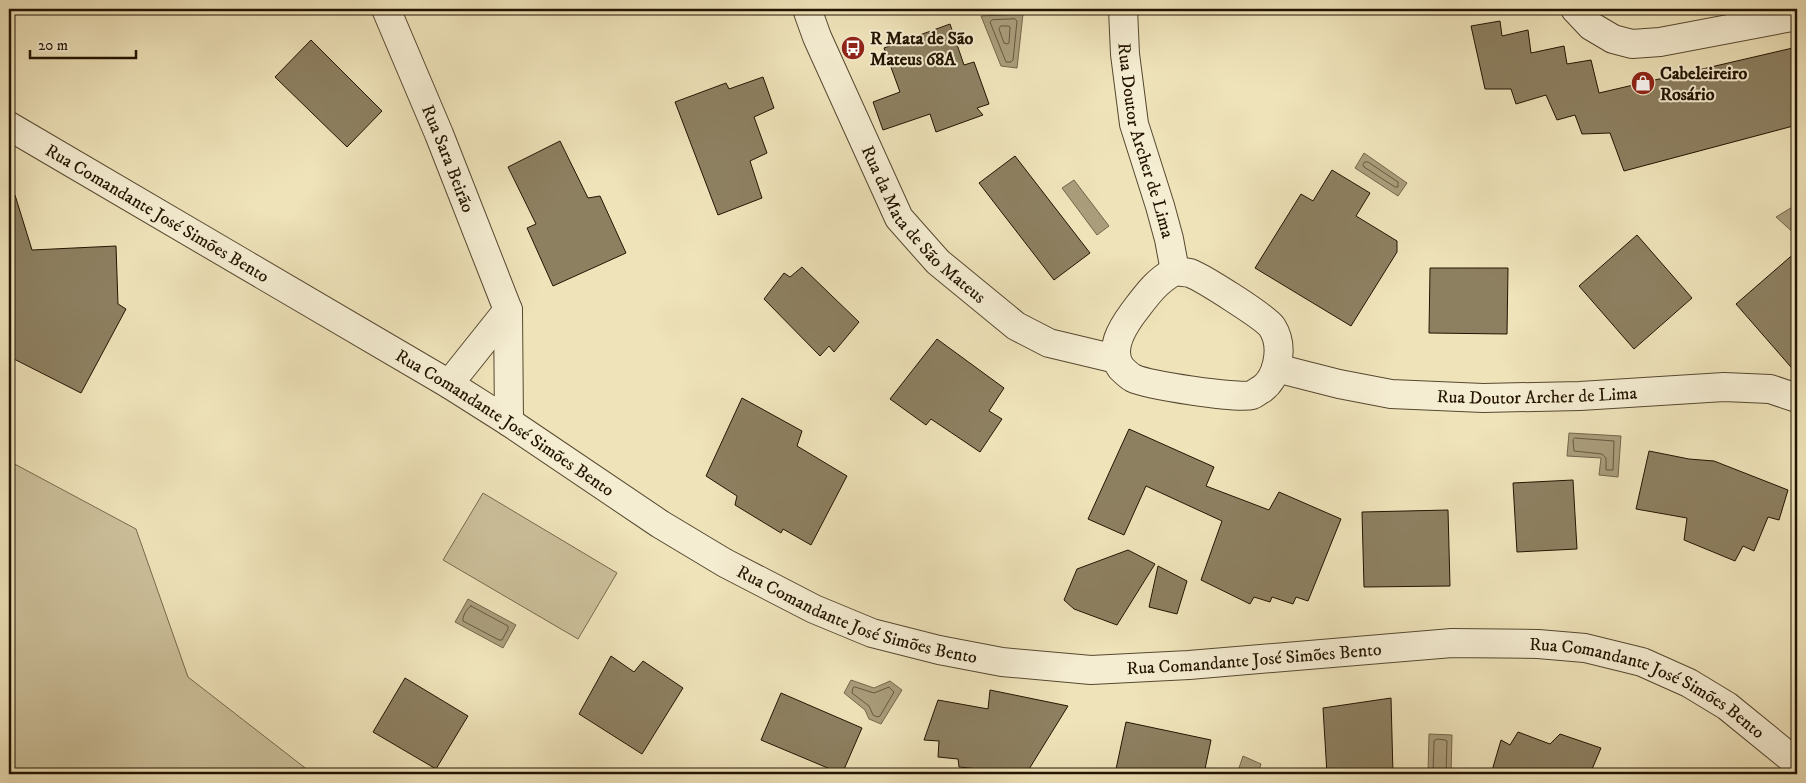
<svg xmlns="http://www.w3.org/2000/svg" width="1806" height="783" font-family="'IM FELL DW Pica',serif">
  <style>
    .green { fill: #ccc09b; stroke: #786a4e }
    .water { fill: #aa9d7b; stroke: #74664a }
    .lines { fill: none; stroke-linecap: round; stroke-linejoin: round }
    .shore { stroke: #66583e; stroke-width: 1 }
    .building { fill: #8d8061; stroke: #231401 }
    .minor-casing { stroke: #56482f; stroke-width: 30 }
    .minor { stroke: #f5edd2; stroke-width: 28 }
    .labels { text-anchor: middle; stroke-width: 4; stroke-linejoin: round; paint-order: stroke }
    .poi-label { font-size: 18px; font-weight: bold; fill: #231401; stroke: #f5edd2; text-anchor: start }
    .street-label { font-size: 18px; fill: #231401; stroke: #f5edd2 }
  </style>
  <rect width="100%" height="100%" fill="#efe3ba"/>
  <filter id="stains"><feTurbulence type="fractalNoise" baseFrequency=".004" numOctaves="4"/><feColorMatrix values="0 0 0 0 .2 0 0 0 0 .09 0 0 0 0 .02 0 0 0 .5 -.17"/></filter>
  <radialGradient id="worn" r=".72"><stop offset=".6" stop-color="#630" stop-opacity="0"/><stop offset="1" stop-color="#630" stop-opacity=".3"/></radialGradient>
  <!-- green -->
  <path class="green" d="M 9,461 L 136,529 L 188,677 L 313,774 L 9,774 Z
    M 483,493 L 617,573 L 578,639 L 443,560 Z"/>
  <!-- water -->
  <path class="water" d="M 1023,14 L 1017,68 L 1001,66 L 981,16 Z
    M 1364,153 L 1407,183 L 1398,196 L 1355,168 Z
    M 1074,180 L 1109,226 L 1097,235 L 1062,188 Z
    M 1794,206 L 1797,208 L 1797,236 L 1776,217 Z
    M 1569,433 L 1621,436 L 1618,477 L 1599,475 L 1601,458 L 1567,456 Z
    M 468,599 L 516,625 L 503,648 L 455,622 Z
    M 851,680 L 874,688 L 890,681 L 902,690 L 881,724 L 869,719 L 865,710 L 844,693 Z
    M 1429,734 L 1452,735 L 1451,773 L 1428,773 Z
    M 1243,756 L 1261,764 L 1258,774 L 1237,774 Z"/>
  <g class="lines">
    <!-- shore -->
    <path class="shore" d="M 1015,19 L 1017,21 L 1013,60 L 1011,62 L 1006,62 L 990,22 L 992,20 Z
      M 1001,26 L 1008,26 L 1010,27 L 1009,43 L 1007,44 L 1004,43 L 999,29 Z
      M 1365,162 L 1368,162 L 1398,182 L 1398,187 L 1395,187 L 1364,167 L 1363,165 Z
      M 1575,438 L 1614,441 L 1613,470 L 1606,470 L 1606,458 L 1602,454 L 1574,451 L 1573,440 Z
      M 471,606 L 508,626 L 508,629 L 502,640 L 499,640 L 463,621 C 462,617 467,608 471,606 Z
      M 855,687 L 874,693 L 889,687 L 894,692 L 880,716 L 877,717 L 873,715 L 869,706 L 852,693 L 853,688 Z
      M 1433,774 L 1434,741 L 1437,739 L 1445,740 L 1447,741 L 1446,774"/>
  </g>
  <!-- building -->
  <path class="building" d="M 1500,21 L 1502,36 L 1528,30 L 1531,53 L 1564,46 L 1567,64 L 1591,60 L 1599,93 L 1797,47 L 1797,125 L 1624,171 L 1610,133 L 1582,134 L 1575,115 L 1557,120 L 1546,95 L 1516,104 L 1511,89 L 1485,89 L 1471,26 Z
    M 950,24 L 964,65 L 974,62 L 989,104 L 977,108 L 983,115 L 936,132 L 930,114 L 883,130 L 873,102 L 900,92 L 884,48 Z
    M 311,40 L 382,111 L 347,147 L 275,77 Z
    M 763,77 L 774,108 L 754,117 L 767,153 L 750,161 L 762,198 L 718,215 L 675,102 L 726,83 L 729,89 Z
    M 560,141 L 588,198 L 600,196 L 626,253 L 553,286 L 527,228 L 536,224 L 508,167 Z
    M 1015,156 L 1090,253 L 1054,280 L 979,183 Z
    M 1332,170 L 1370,193 L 1356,216 L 1397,241 L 1397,252 L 1351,326 L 1255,268 L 1301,194 L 1313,201 Z
    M 15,195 L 32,250 L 116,246 L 118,304 L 126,309 L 81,393 L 10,357 L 9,196 Z
    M 1637,235 L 1692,298 L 1634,349 L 1579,286 Z
    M 1797,251 L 1797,374 L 1736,304 Z
    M 802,267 L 859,322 L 834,352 L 829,346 L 820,356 L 764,299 L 784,273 L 790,277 Z
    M 1430,268 L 1508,268 L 1507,334 L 1429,333 Z
    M 937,339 L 1004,388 L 989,411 L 1002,419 L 980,452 L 931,419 L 926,425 L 890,399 Z
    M 742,398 L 802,431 L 797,446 L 847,476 L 811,545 L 783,529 L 781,533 L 735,505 L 737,496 L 706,476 Z
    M 1129,429 L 1214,467 L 1206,486 L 1269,510 L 1279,492 L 1341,519 L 1308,601 L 1296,597 L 1293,604 L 1272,597 L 1270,602 L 1254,597 L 1250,604 L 1201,580 L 1222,521 L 1146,486 L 1124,535 L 1088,519 Z
    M 1649,451 L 1689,459 L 1714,461 L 1788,490 L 1779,520 L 1768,517 L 1754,551 L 1743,546 L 1735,561 L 1684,540 L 1687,518 L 1636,509 Z
    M 1573,480 L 1577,549 L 1517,552 L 1513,483 Z
    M 1448,510 L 1450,586 L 1364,587 L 1362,512 Z
    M 1128,550 L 1155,564 L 1117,625 L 1074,609 L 1064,600 L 1077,569 Z
    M 1158,566 L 1187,581 L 1177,614 L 1149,607 Z
    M 611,656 L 634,672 L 643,661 L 683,688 L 642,754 L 579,714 Z
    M 405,678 L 468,716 L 436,769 L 373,732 Z
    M 990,690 L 1068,706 L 1026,774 L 959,767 L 958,759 L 938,757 L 939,741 L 924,740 L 938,700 L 988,709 Z
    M 781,693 L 862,728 L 842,774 L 761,740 Z
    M 1391,698 L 1393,774 L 1327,774 L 1323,708 Z
    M 1126,722 L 1211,740 L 1204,774 L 1115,774 Z
    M 1518,732 L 1550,744 L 1560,734 L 1601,748 L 1590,774 L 1491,774 L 1501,740 L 1510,745 Z"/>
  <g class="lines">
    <!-- minor casing -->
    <g class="minor-casing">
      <g id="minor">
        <path id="s1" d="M 386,9 L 439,134 L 508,310 L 509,422"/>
        <path id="s2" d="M 807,9 L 817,37 L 899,218 L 938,262 L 1016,326 L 1049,343 L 1116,359"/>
        <path id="s3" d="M 1123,9 L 1125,54 L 1134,124 L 1160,206 L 1169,239 L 1175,271"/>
        <path d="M 1575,9 L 1591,26 L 1613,39 L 1632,44 L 1660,42 L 1797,16"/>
        <path id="s4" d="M 9,126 L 449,384 L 509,422 L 660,524 L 725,563 L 814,609 L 872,633 L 939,650 L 1002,662 L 1091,670 L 1189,665 L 1452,643 L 1538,644 L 1585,648 L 1642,662 L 1689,683 L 1727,706 L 1797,763"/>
        <path d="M 1175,271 C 1180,272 1186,272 1190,273 C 1203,278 1265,317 1272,327 C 1279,338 1280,351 1277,364 C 1275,373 1270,383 1262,389 C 1259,390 1255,394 1252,395 C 1237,399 1147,385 1133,378 C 1129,376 1124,371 1121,368 C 1108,350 1122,328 1133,313 C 1146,296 1156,281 1175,271 Z"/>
        <path id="s5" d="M 1276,368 L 1339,384 L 1391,394 L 1483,398 L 1580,396 L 1724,387 L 1770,389 L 1797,398"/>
        <path d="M 449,384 L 508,310"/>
      </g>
    </g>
    <!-- minor -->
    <use href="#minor" class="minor"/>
  </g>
  <!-- icons -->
  <defs>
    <g id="bus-disc" transform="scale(1.25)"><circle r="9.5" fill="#8f2418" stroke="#f5edd2"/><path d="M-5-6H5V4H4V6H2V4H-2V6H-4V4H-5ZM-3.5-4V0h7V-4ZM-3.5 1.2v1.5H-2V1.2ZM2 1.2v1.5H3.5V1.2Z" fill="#fff"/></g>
    <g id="shop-disc" transform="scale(1.25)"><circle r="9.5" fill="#8f2418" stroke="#f5edd2"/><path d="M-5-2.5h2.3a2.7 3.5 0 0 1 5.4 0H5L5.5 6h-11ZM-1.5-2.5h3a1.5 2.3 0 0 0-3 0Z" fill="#fff"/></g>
  </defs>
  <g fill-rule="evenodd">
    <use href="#bus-disc" x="853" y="48"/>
    <use href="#shop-disc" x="1643" y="83"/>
  </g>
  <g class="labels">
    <!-- poi labels -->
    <g class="poi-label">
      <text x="870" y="44">R Mata de São<tspan x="870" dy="21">Mateus 68A</tspan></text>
      <text x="1660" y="79">Cabeleireiro<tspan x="1660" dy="21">Rosário</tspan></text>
    </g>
    <!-- street labels -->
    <g class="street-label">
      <text dy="6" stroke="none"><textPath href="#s3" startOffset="134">Rua Doutor Archer de Lima</textPath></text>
      <text dy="6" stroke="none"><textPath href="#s1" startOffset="162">Rua Sara Beirão</textPath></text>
      <text dy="6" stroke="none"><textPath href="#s4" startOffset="172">Rua Comandante José Simões Bento</textPath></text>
      <text dy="6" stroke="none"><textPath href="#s2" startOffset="248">Rua da Mata de São Mateus</textPath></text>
      <text dy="6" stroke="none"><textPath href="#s5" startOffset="264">Rua Doutor Archer de Lima</textPath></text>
      <text dy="6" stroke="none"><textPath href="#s4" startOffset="578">Rua Comandante José Simões Bento</textPath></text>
      <text dy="6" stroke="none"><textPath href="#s4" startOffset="982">Rua Comandante José Simões Bento</textPath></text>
      <text dy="6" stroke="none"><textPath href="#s4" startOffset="1388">Rua Comandante José Simões Bento</textPath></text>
      <text dy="6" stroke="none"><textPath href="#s4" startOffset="1792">Rua Comandante José Simões Bento</textPath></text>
    </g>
  </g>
  <!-- margin -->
  <rect width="1806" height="783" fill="none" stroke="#efe3ba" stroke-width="30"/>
  <rect x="10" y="10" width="1786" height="763" fill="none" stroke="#231401" stroke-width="2.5"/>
  <rect x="15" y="15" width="1776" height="753" fill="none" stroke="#231401"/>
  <!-- scale -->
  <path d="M30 50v8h106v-8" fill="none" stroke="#231401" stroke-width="2.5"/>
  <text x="38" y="50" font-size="15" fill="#231401" stroke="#f5edd2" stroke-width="4" paint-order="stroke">20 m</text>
  <rect width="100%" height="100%" filter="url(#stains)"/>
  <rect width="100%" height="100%" fill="url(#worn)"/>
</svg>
